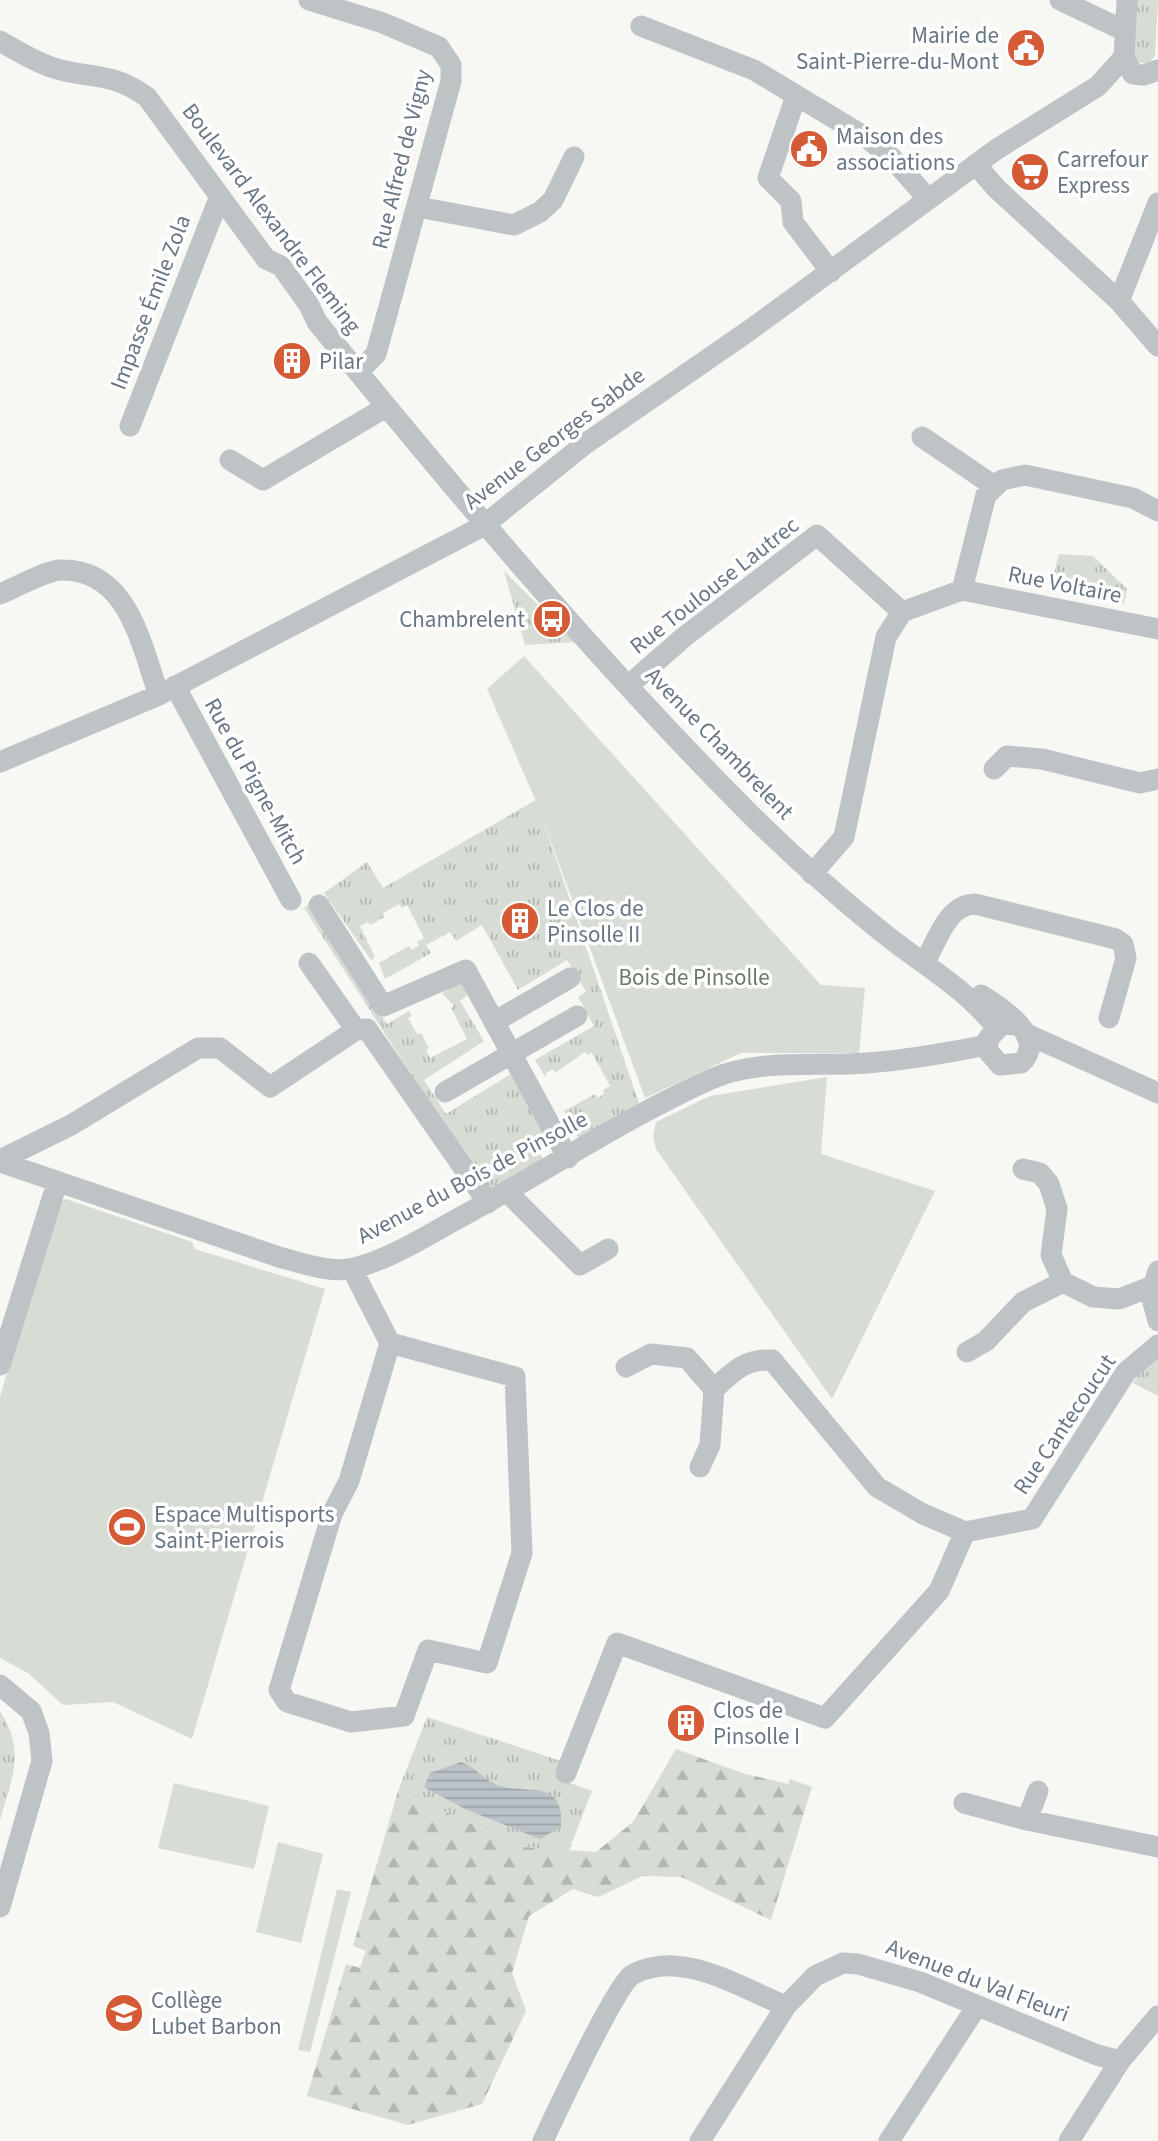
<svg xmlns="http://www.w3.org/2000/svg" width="1158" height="2141" font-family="'Source Sans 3',sans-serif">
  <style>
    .grass { fill: url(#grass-tufts) }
    .forest { fill: url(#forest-firs) }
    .park { fill: #d7dcd4 }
    .water { fill: url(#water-rules) }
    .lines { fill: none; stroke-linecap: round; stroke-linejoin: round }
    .minor { stroke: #bec3c6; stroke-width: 21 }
    .labels { text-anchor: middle; stroke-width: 7; stroke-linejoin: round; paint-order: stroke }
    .poi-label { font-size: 23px; fill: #687783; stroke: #fff; text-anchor: start }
    .street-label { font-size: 23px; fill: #687783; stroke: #fff }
    .park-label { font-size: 23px; fill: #6b7b67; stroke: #fff }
  </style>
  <defs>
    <pattern id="grass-tufts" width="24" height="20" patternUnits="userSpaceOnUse" patternTransform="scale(1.75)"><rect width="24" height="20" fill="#d7dcd4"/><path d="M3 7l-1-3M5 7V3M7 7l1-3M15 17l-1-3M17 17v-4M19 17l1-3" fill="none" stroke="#b2b7b1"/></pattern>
    <pattern id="forest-firs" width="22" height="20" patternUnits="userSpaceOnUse" patternTransform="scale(1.75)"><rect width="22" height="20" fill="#d7dcd4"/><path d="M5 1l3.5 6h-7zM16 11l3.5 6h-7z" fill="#b2b7b1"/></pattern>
    <pattern id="water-rules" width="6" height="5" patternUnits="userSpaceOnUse" patternTransform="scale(1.75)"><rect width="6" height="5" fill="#bac3c8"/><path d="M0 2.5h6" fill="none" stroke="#9ba3a8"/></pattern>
  </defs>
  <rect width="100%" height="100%" fill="#f7f7f4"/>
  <!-- grass -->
  <path class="grass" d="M 1137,0 L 1158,0 L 1155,56 L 1148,63 L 1141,63 L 1133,57 Z
    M 1059,554 L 1093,556 L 1127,589 L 1124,604 L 1050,588 Z
    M 504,571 L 575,642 L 525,645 Z
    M 536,800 L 640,1106 L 581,1143 L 564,1111 L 595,1094 L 597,1098 L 604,1094 L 603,1090 L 610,1086 L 592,1053 L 588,1055 L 585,1052 L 555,1073 L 553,1069 L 546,1073 L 546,1078 L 535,1060 L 594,1026 L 578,997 L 586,992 L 567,960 L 518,990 L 482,925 L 456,941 L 450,932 L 426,945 L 431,953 L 385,979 L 379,963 L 409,946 L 411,950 L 419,946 L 417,942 L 424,938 L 407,905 L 402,908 L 399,904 L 383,913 L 385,917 L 370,925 L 368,922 L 360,926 L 375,957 L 371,960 L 324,893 L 367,862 L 383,888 Z
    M 308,905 L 387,1024 L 409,1011 L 412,1016 L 408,1018 L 417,1034 L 421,1033 L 429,1048 L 426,1050 L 430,1058 L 467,1039 L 451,1008 L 454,1006 L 442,993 L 463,980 L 471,992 L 460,1001 L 484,1041 L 424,1080 L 446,1114 L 514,1072 L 548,1138 L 535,1146 L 544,1161 L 496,1190 L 488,1189 L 481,1183 L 304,908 Z
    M 1158,1353 L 1158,1396 L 1133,1383 L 1147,1360 Z
    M 0,1711 C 26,1752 12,1777 0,1820 Z
    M 427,1717 L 564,1762 L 557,1778 L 592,1791 L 569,1850 L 524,1847 L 398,1791 Z"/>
  <!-- forest -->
  <path class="forest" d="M 676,1749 L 742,1773 L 788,1784 L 790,1779 L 812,1787 L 771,1920 L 681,1877 L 643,1876 L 598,1897 L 573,1889 L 529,1916 L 512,1973 L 526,2011 L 482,2104 L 408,2125 L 307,2096 L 346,1964 L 360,1968 L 366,1951 L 353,1946 L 398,1791 L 524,1847 L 596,1852 L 633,1822 Z"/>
  <!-- park -->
  <path class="park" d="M 524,656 L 821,985 L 865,988 L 859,1053 L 741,1053 L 645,1098 L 536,801 L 487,689 Z
    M 827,1077 L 821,1154 L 935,1191 L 832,1399 L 656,1149 L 653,1136 L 656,1122 L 710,1096 Z
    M 66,1199 L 192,1242 L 195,1249 L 325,1289 L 192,1739 L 113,1702 L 63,1705 L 28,1673 L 0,1658 L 0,1397 L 40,1257 L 60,1202 Z
    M 174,1783 L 269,1806 L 254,1869 L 158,1848 Z
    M 278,1842 L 323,1854 L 301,1943 L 256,1932 Z
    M 337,1889 L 351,1892 L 310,2052 L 298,2050 Z"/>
  <!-- water -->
  <path class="water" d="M 461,1762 C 475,1767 481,1777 493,1783 C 522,1798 565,1774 561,1827 L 540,1839 L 465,1809 L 424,1787 L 430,1773 Z"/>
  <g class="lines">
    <!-- minor -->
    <path class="minor" d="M 309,0 L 383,23 L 439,47 L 451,65 L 451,81 L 376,354 L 358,372
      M 1060,0 L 1125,31
      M 1127,0 L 1124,57 L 1133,74
      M 641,26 L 754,70 L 867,138 L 892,158 L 928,199
      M 0,41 C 21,53 42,66 65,71 C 99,78 117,75 147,97 L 266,259 L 281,266 L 309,305 L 317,322 C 457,493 597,661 753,817 C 796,859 840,899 887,936 C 925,966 966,989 996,1027
      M 1133,74 L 1144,75 L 1158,70
      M 796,96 L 768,178 L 791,201 L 793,222 L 831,272
      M 976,165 L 997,189 L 1119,301 L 1158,346
      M 418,207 L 514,225 L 540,212 L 553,200 L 574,157
      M 1119,301 L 1158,203
      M 130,426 L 220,196
      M 922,437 L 994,486
      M 230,460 L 263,480 L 386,407
      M 962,590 L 986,495 L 1002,480 L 1025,475 L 1133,498 L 1158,511
      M 0,594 C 15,588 45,571 60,570 C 129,568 141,646 159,695
      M 175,686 L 291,900
      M 628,686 L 684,637 L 817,535 L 902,612
      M 0,762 L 159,695 L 483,526 L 585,444 L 750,330 L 997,149 L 1098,86 L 1124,57
      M 994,769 L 1007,756 L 1042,759 L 1140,783 L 1158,779
      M 812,874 L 844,837 L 886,637 L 902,612 L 962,590 L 1158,629
      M 319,905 L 383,1006 L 466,970 L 568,1158
      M 309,963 L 356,1030 L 367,1029 L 488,1203
      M 924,963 C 938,941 946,905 975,904 L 1116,939 L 1123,944 L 1126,958 L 1109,1018
      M 981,995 C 1002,1008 1048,1038 1021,1063 L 1000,1065 L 988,1051 L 988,1039 L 1002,1024 L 1017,1025
      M 494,1022 L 570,978
      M 1029,1035 L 1158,1093
      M 445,1092 L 577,1016
      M 0,1160 L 71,1125 L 198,1048 L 220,1048 L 270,1087 L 356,1030
      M 0,1162 L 282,1258 C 303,1263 332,1274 354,1268 C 391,1259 426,1236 459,1218 C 543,1173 623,1119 709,1080 C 756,1058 816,1067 867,1063 C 907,1060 947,1053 987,1045
      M 1023,1169 L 1040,1173 L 1049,1184 L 1057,1209 L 1051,1255 L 1063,1282 L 1093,1297 L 1119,1299 L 1153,1286
      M 508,1193 L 580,1265 L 608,1249
      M 352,1269 L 390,1343 L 515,1377 L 522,1553 L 487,1663 L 428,1650 L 404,1716 L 351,1722 L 287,1702 L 279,1690 L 332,1514 L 349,1481 L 390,1343
      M 1158,1271 L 1151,1295 L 1158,1321
      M 967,1352 L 986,1341 L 1023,1302 L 1063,1282
      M 0,1365 L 57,1183
      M 626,1367 L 651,1354 L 687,1358 L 714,1389
      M 700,1467 L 710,1445 L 714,1389 C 734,1371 744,1359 772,1360 L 877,1487 L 923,1514 L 965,1532 L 1032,1519 L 1126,1372 L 1158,1345
      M 0,1685 L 31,1711 L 39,1733 L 42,1761 L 0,1907
      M 566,1773 L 617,1643 L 825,1718 L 939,1591 L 965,1532
      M 1038,1791 L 1027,1820 L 1158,1847
      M 964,1803 L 1027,1820
      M 543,2141 C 555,2115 616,1985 632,1975 C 644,1968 661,1965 674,1966 C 712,1968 751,1992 786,2006
      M 700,2141 L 786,2006 L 815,1976 L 843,1963 L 858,1964 L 920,1982 L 1097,2055 L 1120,2061 L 1158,2016
      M 889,2141 L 977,2006
      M 1069,2141 L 1120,2061"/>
  </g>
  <!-- icons -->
  <defs>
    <g id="civic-disc" transform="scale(2.0125)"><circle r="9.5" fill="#d55b36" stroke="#fff"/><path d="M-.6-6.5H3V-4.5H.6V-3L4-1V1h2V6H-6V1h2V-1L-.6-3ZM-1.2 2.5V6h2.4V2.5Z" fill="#fff"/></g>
    <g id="supermarket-disc" transform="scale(2.0125)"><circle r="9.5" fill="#d55b36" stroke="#fff"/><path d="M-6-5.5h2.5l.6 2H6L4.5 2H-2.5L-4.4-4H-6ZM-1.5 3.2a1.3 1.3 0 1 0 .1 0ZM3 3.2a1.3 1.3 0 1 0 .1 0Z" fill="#fff"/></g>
    <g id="building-disc" transform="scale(2.0125)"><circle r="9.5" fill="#d55b36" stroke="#fff"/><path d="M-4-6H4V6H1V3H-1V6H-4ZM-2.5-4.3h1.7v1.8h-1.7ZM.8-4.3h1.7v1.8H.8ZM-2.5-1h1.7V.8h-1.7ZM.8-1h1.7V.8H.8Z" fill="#fff"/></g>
    <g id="bus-disc" transform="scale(2.0125)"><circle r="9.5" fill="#d55b36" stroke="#fff"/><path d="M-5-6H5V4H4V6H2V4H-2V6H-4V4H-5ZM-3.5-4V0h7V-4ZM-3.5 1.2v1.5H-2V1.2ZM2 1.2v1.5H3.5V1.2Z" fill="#fff"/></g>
    <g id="stadium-disc" transform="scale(2.0125)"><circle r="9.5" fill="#d55b36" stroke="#fff"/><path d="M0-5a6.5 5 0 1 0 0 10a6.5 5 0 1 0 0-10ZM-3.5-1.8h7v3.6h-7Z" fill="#fff"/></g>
    <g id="school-disc" transform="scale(2.0125)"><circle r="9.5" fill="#d55b36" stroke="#fff"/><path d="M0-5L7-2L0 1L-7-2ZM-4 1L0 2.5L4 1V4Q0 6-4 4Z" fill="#fff"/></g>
  </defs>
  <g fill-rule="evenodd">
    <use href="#civic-disc" x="1026" y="48"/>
    <use href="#civic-disc" x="809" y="149"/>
    <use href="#supermarket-disc" x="1030" y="172"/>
    <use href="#building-disc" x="292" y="361"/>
    <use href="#bus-disc" x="552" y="619"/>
    <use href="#building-disc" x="520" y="921"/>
    <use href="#stadium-disc" x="127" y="1527"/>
    <use href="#building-disc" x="686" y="1723"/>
    <use href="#school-disc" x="124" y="2013"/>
  </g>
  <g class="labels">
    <!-- poi labels -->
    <g class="poi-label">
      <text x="999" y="43" text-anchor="end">Mairie de<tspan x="999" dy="26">Saint-Pierre-du-Mont</tspan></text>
      <text x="836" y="144">Maison des<tspan x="836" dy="26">associations</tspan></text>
      <text x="1057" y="167">Carrefour<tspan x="1057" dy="26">Express</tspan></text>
      <text x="319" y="369">Pilar</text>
      <text x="525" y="627" text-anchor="end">Chambrelent</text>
      <text x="547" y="916">Le Clos de<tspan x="547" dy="26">Pinsolle II</tspan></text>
      <text x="154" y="1522">Espace Multisports<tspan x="154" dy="26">Saint-Pierrois</tspan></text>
      <text x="713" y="1718">Clos de<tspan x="713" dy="26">Pinsolle I</tspan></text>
      <text x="151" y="2008">Collège<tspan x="151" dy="26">Lubet Barbon</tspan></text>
    </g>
    <!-- street labels -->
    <g class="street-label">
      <text transform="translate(401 159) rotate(-76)" y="8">Rue Alfred de Vigny</text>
      <text transform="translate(272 218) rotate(53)" y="8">Boulevard Alexandre Fleming</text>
      <text transform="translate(150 302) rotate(-69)" y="8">Impasse Émile Zola</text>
      <text transform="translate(554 438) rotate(-37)" y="8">Avenue Georges Sabde</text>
      <text transform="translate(1065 584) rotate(11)" y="8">Rue Voltaire</text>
      <text transform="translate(714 585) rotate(-38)" y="8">Rue Toulouse Lautrec</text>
      <text transform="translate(720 743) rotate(46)" y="8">Avenue Chambrelent</text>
      <text transform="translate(256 781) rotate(61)" y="8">Rue du Pigne-Mitch</text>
      <text transform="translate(472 1177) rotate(-28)" y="8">Avenue du Bois de Pinsolle</text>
      <text transform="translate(1064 1424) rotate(-56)" y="8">Rue Cantecoucut</text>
      <text transform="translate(978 1980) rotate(21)" y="8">Avenue du Val Fleuri</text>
    </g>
    <!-- park labels -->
    <g class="park-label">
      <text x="694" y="985">Bois de Pinsolle</text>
    </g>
  </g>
</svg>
